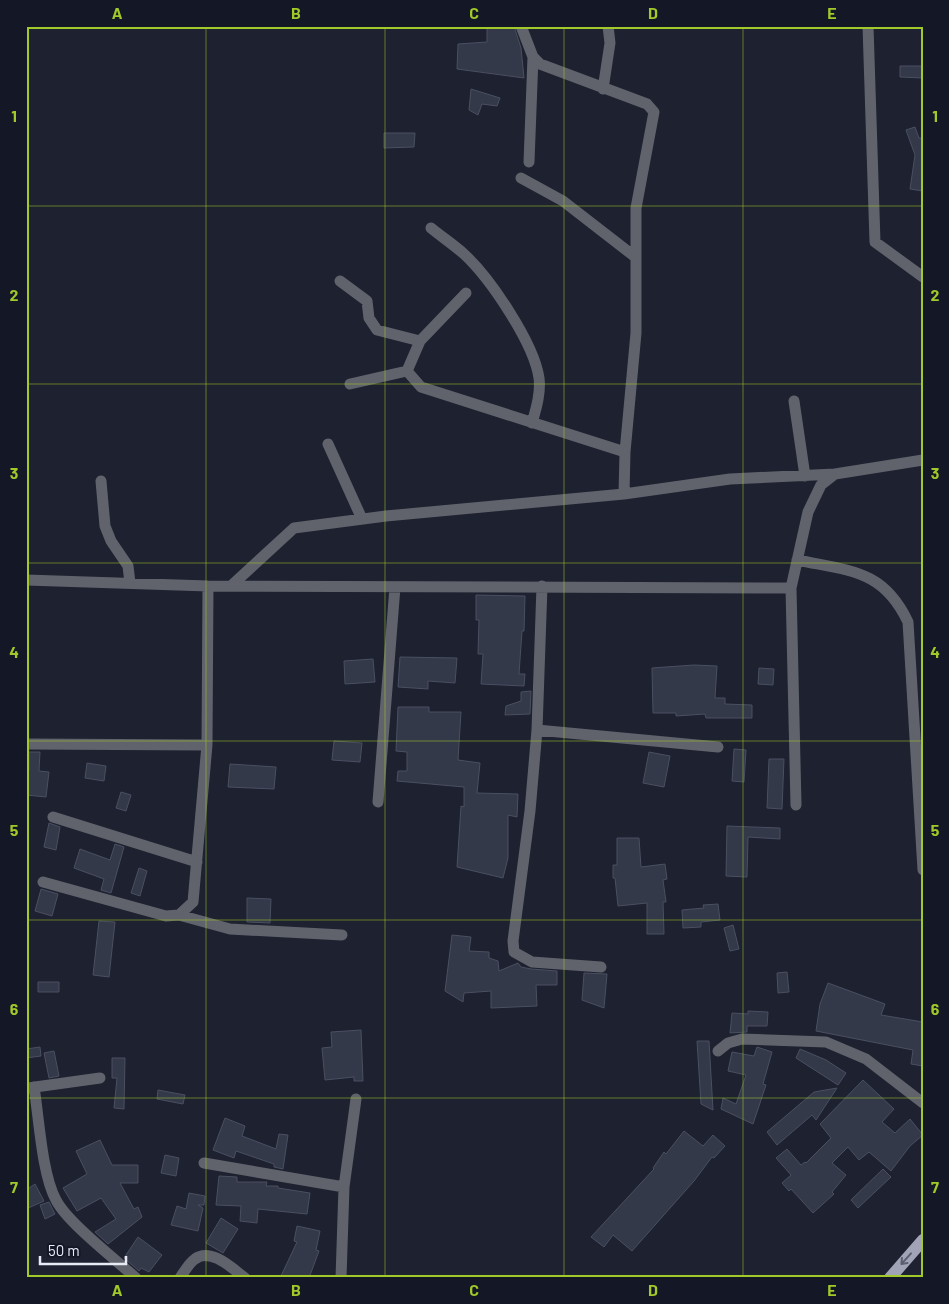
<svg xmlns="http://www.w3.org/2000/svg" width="949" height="1304" font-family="Barlow,sans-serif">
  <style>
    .building { fill: #34394a; stroke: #4a4f61 }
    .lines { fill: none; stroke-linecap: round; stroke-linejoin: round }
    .minor { stroke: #60636b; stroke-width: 11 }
    .primary { stroke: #a0a4b6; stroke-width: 12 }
    .oneway { stroke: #5a5e6e }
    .grid { fill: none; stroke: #a1c929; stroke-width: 1; stroke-opacity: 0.55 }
    .neatline { fill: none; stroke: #a1c929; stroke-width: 2 }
    .grid-label { font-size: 16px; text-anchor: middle; font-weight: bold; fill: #a1c929 }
  </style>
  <rect width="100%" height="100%" fill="#1d2130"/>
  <!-- building -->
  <path class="building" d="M 487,26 L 514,26 L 521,48 L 524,78 L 457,69 L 458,44 L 487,42 Z
    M 900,66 L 923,66 L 923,78 L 900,77 Z
    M 471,89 L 500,98 L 497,106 L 482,104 L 478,115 L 469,110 Z
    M 915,127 L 919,138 L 923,138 L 923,191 L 910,189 L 915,155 L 906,130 Z
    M 384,133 L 415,133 L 414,147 L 384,148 Z
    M 476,595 L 525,596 L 524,631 L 522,631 L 519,674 L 525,674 L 524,686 L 481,684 L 483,654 L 478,654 L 479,620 L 476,620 Z
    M 400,657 L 457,658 L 455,683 L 428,681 L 428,689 L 398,687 Z
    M 373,659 L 375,682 L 345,684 L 344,661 Z
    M 694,665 L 717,666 L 715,698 L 725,698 L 725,704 L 752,705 L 752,718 L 706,718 L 705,714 L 676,716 L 676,713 L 653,713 L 652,668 Z
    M 759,668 L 774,669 L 773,685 L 758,684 Z
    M 531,691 L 530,714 L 505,715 L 506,706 L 521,701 L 521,692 Z
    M 398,707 L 429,707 L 429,712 L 461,712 L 458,760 L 480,763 L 477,793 L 518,794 L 517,817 L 508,815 L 508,858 L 503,878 L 457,867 L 461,806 L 464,807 L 464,787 L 397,781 L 398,771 L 407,771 L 407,752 L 396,751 Z
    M 334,741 L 362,743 L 360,762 L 332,760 Z
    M 734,749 L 746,750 L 744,782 L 732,781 Z
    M 29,752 L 40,752 L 39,771 L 49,772 L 46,797 L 26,795 L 26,769 L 29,770 Z
    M 649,752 L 670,756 L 664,787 L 643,783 Z
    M 769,759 L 784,759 L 782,809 L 767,808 Z
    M 87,763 L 106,766 L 104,781 L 85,778 Z
    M 230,764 L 276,767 L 274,789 L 228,787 Z
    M 121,792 L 131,795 L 126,811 L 116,808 Z
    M 49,823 L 60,827 L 56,850 L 44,847 Z
    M 727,826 L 780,828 L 780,839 L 748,837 L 747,877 L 726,876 Z
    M 617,838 L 639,838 L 641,867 L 665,864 L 667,879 L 663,880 L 666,902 L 663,902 L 664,934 L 647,934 L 647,903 L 618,906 L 615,878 L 613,878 L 613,865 L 617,865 Z
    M 115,844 L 124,847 L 111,893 L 101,890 L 104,879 L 74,868 L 80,849 L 110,860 Z
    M 139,868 L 147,871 L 140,896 L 131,893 Z
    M 41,889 L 58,894 L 52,916 L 35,911 Z
    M 247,898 L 271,899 L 270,923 L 247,922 Z
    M 718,904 L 720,920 L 701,922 L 701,927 L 683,928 L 682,910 L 704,908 L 703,905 Z
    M 99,921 L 115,922 L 109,977 L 93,975 Z
    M 733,925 L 739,949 L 730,951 L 724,928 Z
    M 452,935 L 471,937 L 469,951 L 489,952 L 489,958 L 498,961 L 499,971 L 518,963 L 521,967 L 531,969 L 557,971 L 557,985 L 536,985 L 537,1006 L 491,1008 L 491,991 L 464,993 L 463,1002 L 445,991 Z
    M 787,972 L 789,992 L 778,993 L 777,973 Z
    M 584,973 L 607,974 L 604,1008 L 582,1000 Z
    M 38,982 L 59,982 L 59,992 L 38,992 Z
    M 828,983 L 885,1004 L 881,1015 L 923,1022 L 923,1066 L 911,1064 L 913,1050 L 816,1031 L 820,1004 Z
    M 748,1011 L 768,1012 L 767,1026 L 747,1026 L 747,1032 L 730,1033 L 732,1013 L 748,1014 Z
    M 361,1030 L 363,1081 L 354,1081 L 354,1077 L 325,1080 L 322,1048 L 332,1047 L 331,1032 Z
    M 697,1041 L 709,1041 L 713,1110 L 701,1104 Z
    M 40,1047 L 41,1056 L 26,1058 L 26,1049 Z
    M 757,1047 L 772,1052 L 763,1084 L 766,1085 L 753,1124 L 721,1109 L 723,1098 L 736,1104 L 746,1075 L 728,1071 L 732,1052 L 754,1056 Z
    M 800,1049 L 826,1060 L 846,1073 L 838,1085 L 796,1058 Z
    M 54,1051 L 59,1076 L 49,1078 L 44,1053 Z
    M 112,1058 L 125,1058 L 124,1109 L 114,1108 L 117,1078 L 112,1078 Z
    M 863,1080 L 894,1109 L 882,1122 L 895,1133 L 910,1119 L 923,1135 L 910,1146 L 891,1171 L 869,1152 L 859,1160 L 848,1147 L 832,1163 L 846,1175 L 832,1192 L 834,1194 L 813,1213 L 791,1189 L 789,1191 L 782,1183 L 791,1175 L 776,1158 L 787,1149 L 801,1165 L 805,1162 L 806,1163 L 831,1138 L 820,1124 Z
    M 837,1088 L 816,1120 L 812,1115 L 777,1145 L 767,1132 L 814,1092 Z
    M 158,1090 L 185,1095 L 183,1104 L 157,1099 Z
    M 225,1118 L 245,1126 L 242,1136 L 276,1149 L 279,1134 L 288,1135 L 283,1169 L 274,1167 L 274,1164 L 236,1151 L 234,1158 L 213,1150 Z
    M 684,1131 L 703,1146 L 713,1135 L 725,1146 L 714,1158 L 712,1157 L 694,1181 L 632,1251 L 613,1235 L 604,1247 L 591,1237 L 654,1169 L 653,1168 L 664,1152 L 666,1154 Z
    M 100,1140 L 112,1165 L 138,1165 L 138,1183 L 120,1183 L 134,1209 L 138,1207 L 142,1217 L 108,1244 L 95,1232 L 116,1219 L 101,1198 L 77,1211 L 63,1188 L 87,1174 L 76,1151 Z
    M 165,1155 L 179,1158 L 176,1176 L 161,1173 Z
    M 883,1169 L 891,1177 L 858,1208 L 851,1200 Z
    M 219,1176 L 237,1177 L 237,1182 L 267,1182 L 266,1186 L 278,1186 L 278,1188 L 310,1193 L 307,1214 L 258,1209 L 257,1223 L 240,1221 L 241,1206 L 216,1205 Z
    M 35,1184 L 44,1201 L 26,1209 L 26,1190 Z
    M 189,1193 L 205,1196 L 204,1205 L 198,1205 L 203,1208 L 198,1231 L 171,1225 L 177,1206 L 186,1209 Z
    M 49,1202 L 55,1214 L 45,1219 L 40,1205 Z
    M 221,1218 L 238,1229 L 223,1253 L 206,1243 Z
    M 297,1226 L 320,1231 L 316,1250 L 319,1251 L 309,1278 L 280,1278 L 297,1242 L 294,1241 Z
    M 138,1237 L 162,1255 L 149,1272 L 141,1268 L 139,1271 L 124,1258 Z"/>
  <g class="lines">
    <!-- minor -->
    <path class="minor" d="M 521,26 L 533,57 L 540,64 L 647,104 L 654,112 L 636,208 L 636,333 L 625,452 L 624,494
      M 868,26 L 875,242 L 923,277
      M 603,89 L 610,43 L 608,26
      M 529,162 L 533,57
      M 521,178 L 563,201 L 634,256
      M 431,228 C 442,237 454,245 464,254 C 490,278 534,343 539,378 C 541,393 536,409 532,423
      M 340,281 L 367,301 L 369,318 L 377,330 L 420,341
      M 407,371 L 421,387 L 625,452
      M 407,371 L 420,341 L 466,293
      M 350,384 L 407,371
      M 794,401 L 805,476
      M 328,444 L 362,519
      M 101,481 L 105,526 L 111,541 L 128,566 L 130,583
      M 797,560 C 849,571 883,569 908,622 L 923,870
      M 26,580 L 208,586 L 791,588
      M 232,585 L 294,528 L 386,516 L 624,494 L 730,479 L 835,474
      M 542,586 L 537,730 L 530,811 L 513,941 L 514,952 L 532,962 L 601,967
      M 537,730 L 718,747
      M 26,744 L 207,745
      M 378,802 L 395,587
      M 796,805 L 791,588 L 808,512 L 821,485 L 835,474 L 923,460
      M 53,817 L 197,862
      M 43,882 L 166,916 L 179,915 L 193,902 L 207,745 L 208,586
      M 179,915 L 230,929 L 342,935
      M 718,1051 L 728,1043 L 742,1039 L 826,1042 L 866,1059 L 923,1103
      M 34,1087 C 39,1118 42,1175 56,1200 C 67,1222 116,1260 136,1278
      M 28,1088 L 100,1078
      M 204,1163 L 344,1187
      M 180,1278 C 184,1272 189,1263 195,1259 C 211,1247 233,1269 245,1278
      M 341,1278 L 344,1187 L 356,1099"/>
    <!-- primary -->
    <path class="primary" d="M 890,1278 L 923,1240"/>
  </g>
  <!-- one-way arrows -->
  <defs><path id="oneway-shaft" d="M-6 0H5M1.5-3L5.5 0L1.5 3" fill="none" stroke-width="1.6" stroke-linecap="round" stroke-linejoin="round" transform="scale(1.25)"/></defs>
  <use class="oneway" href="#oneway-shaft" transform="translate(906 1259) rotate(132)"/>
  <!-- grid -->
  <path class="grid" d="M 206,26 L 206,1278M 385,26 L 385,1278M 564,26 L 564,1278M 743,26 L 743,1278M 26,206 L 923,206M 26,384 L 923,384M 26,563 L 923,563M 26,741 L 923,741M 26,920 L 923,920M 26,1098 L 923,1098"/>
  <!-- border -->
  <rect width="949" height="1304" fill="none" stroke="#141726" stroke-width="55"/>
  <!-- scale -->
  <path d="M40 1256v8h86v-8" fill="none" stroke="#e8ebf6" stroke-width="2.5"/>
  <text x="48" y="1256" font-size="15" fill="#e8ebf6" stroke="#141726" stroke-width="4" paint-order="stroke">50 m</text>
  <rect x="28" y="28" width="894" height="1248" class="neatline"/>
  <g class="grid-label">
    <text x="117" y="19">A</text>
    <text x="296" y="19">B</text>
    <text x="474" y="19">C</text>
    <text x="653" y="19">D</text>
    <text x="832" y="19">E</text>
    <text x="14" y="122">1</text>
    <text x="935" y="122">1</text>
    <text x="14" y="301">2</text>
    <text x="935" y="301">2</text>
    <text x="14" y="479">3</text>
    <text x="935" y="479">3</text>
    <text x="14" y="658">4</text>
    <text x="935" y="658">4</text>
    <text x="14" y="836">5</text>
    <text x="935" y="836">5</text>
    <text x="14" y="1015">6</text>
    <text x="935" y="1015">6</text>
    <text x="14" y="1193">7</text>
    <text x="935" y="1193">7</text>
    <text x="117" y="1296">A</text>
    <text x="296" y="1296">B</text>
    <text x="474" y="1296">C</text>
    <text x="653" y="1296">D</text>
    <text x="832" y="1296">E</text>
  </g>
</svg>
